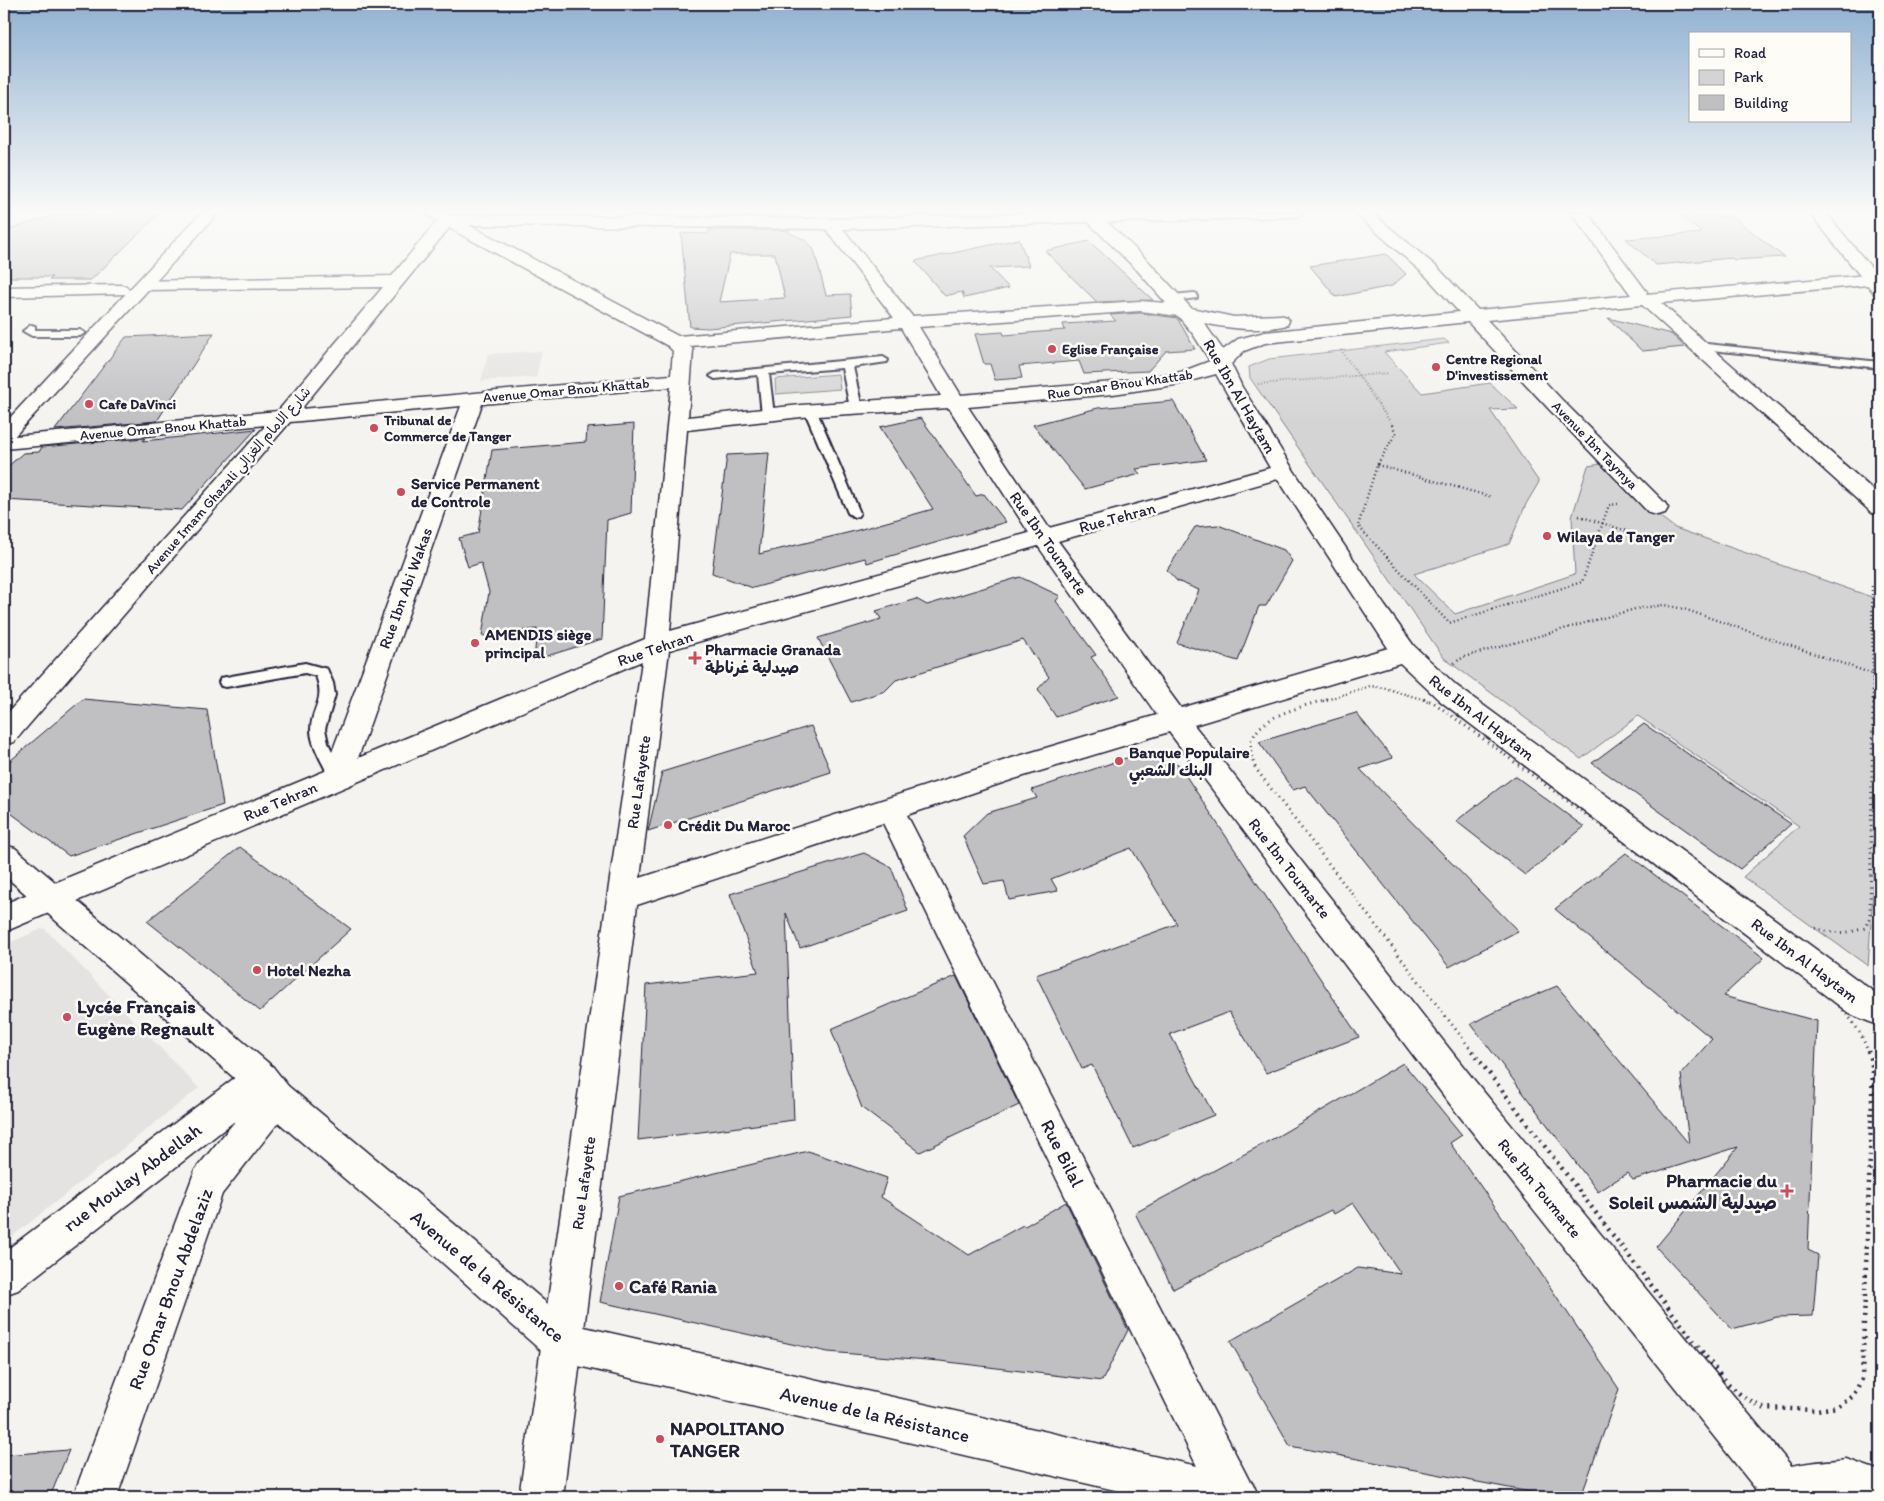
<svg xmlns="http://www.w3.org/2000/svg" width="1884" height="1501" font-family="Itim,'Playpen Sans Arabic',sans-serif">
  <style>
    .built { fill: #e4e3e2 }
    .green { fill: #d5d4d5; stroke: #7c7b88 }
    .building { fill: #c0bfc2; stroke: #22223b; fill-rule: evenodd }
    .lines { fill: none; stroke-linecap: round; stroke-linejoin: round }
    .service-casing { stroke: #22223b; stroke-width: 4 }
    .minor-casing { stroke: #22223b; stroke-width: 3 }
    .tertiary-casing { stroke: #22223b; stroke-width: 3 }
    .secondary-casing { stroke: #22223b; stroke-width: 3 }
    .path-far3 { stroke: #22223b; stroke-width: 2; stroke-dasharray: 0.5 2.5; stroke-linecap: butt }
    .path-far2 { stroke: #22223b; stroke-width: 2.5; stroke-dasharray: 1 3; stroke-linecap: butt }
    .path-far1 { stroke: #22223b; stroke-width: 3; stroke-dasharray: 1 4.5; stroke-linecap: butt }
    .path { stroke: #22223b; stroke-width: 4.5; stroke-dasharray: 2 5; stroke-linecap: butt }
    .service { fill: #fdfcf7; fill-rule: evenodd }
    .minor { fill: #fdfcf7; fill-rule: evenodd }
    .tertiary { fill: #fdfcf7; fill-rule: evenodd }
    .secondary { fill: #fdfcf7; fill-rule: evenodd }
    .poi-dot { fill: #d1495b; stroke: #fdfcf7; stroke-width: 2 }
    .labels { text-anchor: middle; stroke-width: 5; stroke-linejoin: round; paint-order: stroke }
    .far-poi-label { font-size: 14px; font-weight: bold; fill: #22223b; stroke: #fdfcf7; text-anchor: start }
    .far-street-label { font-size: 14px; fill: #22223b; stroke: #fdfcf7 }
    .street-label { font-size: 16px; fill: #22223b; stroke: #fdfcf7 }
    .poi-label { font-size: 16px; font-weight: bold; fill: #22223b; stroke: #fdfcf7; text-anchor: start }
    .near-poi-label { font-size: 19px; font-weight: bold; fill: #22223b; stroke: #fdfcf7; text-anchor: start }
    .near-street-label { font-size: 19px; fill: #22223b; stroke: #fdfcf7 }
  </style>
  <rect width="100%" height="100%" fill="#f4f3ef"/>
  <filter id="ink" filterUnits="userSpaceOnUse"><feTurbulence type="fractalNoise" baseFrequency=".02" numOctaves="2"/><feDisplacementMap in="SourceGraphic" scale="10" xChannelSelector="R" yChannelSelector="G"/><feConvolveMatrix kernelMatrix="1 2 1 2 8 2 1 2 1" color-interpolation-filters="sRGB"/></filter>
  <g filter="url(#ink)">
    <!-- built -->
    <path class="built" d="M 542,351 L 536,377 L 481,381 L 488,354 Z
      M 44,928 L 199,1088 L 4,1243 L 4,945 Z"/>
    <!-- green -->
    <path class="green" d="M 1444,339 L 1449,343 L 1384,352 L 1422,393 L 1490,383 L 1518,409 L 1490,410 L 1539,482 L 1526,504 L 1509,544 L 1414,574 L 1455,614 L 1575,574 L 1572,517 L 1588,466 L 1608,463 L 1647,507 L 1675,528 L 1880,600 L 1880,788 L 1868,966 L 1743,877 L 1799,826 L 1638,716 L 1581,759 L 1444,658 L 1250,378 L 1249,367 L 1269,359 Z
      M 838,374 L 840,389 L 776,394 L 775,379 Z"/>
    <!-- building -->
    <path class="building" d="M 65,212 L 161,212 L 91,280 L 49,280 L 52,277 L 4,277 L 4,231 Z
      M 714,212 L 786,212 L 777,217 L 713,216 Z
      M 1679,215 L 1733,217 L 1784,257 L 1734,260 L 1732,258 L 1656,265 L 1626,239 L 1702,233 Z
      M 709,230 L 784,230 L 807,241 L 814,250 L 826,295 L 850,294 L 852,315 L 708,328 L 690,327 L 681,233 L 708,234 ZM 730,254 L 775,254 L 785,298 L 719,302 Z
      M 1019,239 L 1029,266 L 990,268 L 1009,288 L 964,298 L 962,292 L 945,296 L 915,261 Z
      M 1089,241 L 1153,300 L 1097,302 L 1045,251 Z
      M 1386,254 L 1406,274 L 1392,286 L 1336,297 L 1310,266 Z
      M 1140,313 L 1177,318 L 1195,349 L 1166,351 L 1148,371 L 1084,374 L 1079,361 L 1019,366 L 1022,378 L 995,380 L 990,364 L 984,364 L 975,334 L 1003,332 L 1004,335 L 1065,330 L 1063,324 L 1116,321 L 1110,315 Z
      M 1608,318 L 1671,334 L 1685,347 L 1642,351 Z
      M 214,333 L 157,421 L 55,430 L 126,337 Z
      M 1173,401 L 1206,460 L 1136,469 L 1140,474 L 1085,489 L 1033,425 L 1098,408 Z
      M 921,418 L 976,496 L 984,494 L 1006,522 L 867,563 L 865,558 L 753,588 L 712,573 L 727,455 L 769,453 L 759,554 L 851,532 L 933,509 L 880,427 Z
      M 634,424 L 631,513 L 607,520 L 602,639 L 534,660 L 537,629 L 482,636 L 489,592 L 481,563 L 468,567 L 459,538 L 478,533 L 492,450 L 586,442 L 587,428 Z
      M 256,429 L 182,510 L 4,500 L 4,470 L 23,453 L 39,452 L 42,447 L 145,438 L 143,441 Z
      M 1218,525 L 1284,550 L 1292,561 L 1266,606 L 1259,606 L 1238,661 L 1177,643 L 1199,590 L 1177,581 L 1167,570 L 1195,527 Z
      M 1020,577 L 1060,596 L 1056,601 L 1096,655 L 1091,657 L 1119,696 L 1056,717 L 1038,689 L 1049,677 L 1023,640 L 896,680 L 885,691 L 851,702 L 818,638 L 881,619 L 876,611 L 916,599 L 927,605 Z
      M 83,699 L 207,710 L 223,805 L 69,856 L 4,808 L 4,766 Z
      M 1356,713 L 1393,758 L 1360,769 L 1518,931 L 1449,967 L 1305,786 L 1293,790 L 1259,742 Z
      M 1644,724 L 1791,824 L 1740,869 L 1592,763 Z
      M 811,726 L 831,772 L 648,831 L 662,772 Z
      M 1144,752 L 1178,764 L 1359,1037 L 1266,1073 L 1229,1012 L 1170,1034 L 1214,1115 L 1133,1148 L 1092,1065 L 1082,1069 L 1036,975 L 1177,924 L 1131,848 L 1051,879 L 1058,891 L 1009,900 L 1004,881 L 984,884 L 963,836 L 987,813 L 1037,798 L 1032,790 Z
      M 1515,776 L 1584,827 L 1525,875 L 1456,821 Z
      M 240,847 L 351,929 L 260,1011 L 147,921 Z
      M 864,853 L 891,867 L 908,911 L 800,948 L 786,913 L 794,1120 L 638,1140 L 646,985 L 758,972 L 730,894 Z
      M 1626,853 L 1764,958 L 1723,996 L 1817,1021 L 1808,1250 L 1818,1255 L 1813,1316 L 1777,1317 L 1732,1329 L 1656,1247 L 1738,1147 L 1633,1180 L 1627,1173 L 1598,1192 L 1471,1024 L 1486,1016 L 1557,986 L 1689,1144 L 1681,1074 L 1712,1039 L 1555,909 Z
      M 956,976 L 1019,1105 L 920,1152 L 862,1108 L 831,1029 Z
      M 1403,1063 L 1462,1135 L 1450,1143 L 1513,1232 L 1619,1389 L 1581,1497 L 1556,1497 L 1290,1446 L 1230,1341 L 1358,1268 L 1401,1274 L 1353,1203 L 1334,1214 L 1331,1210 L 1173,1289 L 1135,1213 L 1278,1136 Z
      M 808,1151 L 887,1178 L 881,1197 L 969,1255 L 1023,1225 L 1025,1226 L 1066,1202 L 1128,1330 L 1102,1381 L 940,1361 L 828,1352 L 600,1302 L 619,1196 Z
      M 69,1450 L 50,1497 L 4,1497 L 4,1455 Z"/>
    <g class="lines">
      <!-- service casing -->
      <g class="service-casing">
        <path id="service" d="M 1194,293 L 1197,294 L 1197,298 L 1173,301 L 1168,298 L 1173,295 Z
          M 31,325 L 35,326 L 35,330 L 80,330 L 85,333 L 80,336 L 32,336 L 23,331 Z
          M 1697,343 L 1880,362 L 1880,368 L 1693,348 L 1692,346 Z
          M 883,357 L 888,360 L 887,362 L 853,367 L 862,408 L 856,411 L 850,408 L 842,368 L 769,374 L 774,415 L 768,418 L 762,415 L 758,375 L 715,379 L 710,376 L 715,373 Z
          M 811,409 L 817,412 L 860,513 L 858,516 L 854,517 L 848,513 L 805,412 Z
          M 305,663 L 327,669 L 333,683 L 335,695 L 325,729 L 328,743 L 345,777 L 342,781 L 337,783 L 332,781 L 329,777 C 323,763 311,745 311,730 C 311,708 326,702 316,676 L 305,673 L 226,687 L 221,686 L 219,682 L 221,678 L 226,677 Z"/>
      </g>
      <!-- minor casing -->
      <g class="minor-casing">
        <path id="minor" d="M 424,212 L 443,212 L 451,215 L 831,219 L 1079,212 L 1303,212 L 1301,215 L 1295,217 L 1107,222 L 1149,262 L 1191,308 L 1234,317 L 1280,315 L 1287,317 L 1289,321 L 1287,325 C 1260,332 1230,329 1204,323 L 1223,350 L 1238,339 L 1265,332 L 1459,312 L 1426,276 L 1354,212 L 1371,212 L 1438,268 L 1478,310 L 1631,295 L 1571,212 L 1587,212 L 1647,292 L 1646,294 L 1880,274 L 1880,284 L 1661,303 L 1880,496 L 1880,515 L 1872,513 L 1642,305 L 1487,320 L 1561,399 L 1665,503 L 1668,508 L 1665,513 L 1657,515 L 1649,513 L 1547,407 L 1468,322 L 1265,343 L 1244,351 L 1231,364 L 1242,387 L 1294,471 L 1385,606 L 1414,646 L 1457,686 L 1874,992 L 1880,995 L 1880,1026 L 1850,1014 L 1439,700 L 1400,663 L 1194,725 L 1474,1080 L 1798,1474 L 1805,1489 L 1801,1497 L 1762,1497 L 1450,1104 L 1169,732 L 1014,779 L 907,815 L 1250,1482 L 1257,1497 L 1212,1497 L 883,823 L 637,905 L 563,1497 L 519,1497 L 642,661 L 4,932 L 4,904 L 325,771 L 461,406 L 290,422 L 14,742 L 4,745 L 4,717 L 266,425 L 4,449 L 4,437 L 278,411 L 383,287 L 145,290 L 139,289 L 136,285 L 139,281 L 392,276 L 437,221 ZM 1088,222 L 1137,270 L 1166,303 L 1140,301 L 912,316 L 843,229 ZM 469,225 L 826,229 L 894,318 L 678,336 ZM 449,228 L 668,346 L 673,351 L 671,375 L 301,409 ZM 1140,311 L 1178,316 L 1193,334 L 1210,361 L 1181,372 L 1113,382 L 961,395 L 919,327 ZM 901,328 L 941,396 L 801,405 L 688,417 L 693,350 L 690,346 ZM 1216,374 L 1270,468 L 1049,528 L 968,407 L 1113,394 L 1175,385 ZM 671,387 L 645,639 L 358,758 L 482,404 ZM 949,408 L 1029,533 L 670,631 L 687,430 L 801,417 ZM 1278,479 L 1388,648 L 1181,708 L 1058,541 ZM 1038,546 L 1157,715 L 1012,758 L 640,878 L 669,650 Z
          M 120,285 L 126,286 L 129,290 L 126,294 L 4,297 L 4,287 Z
          M 261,1062 L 273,1067 L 278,1079 L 277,1081 L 288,1086 L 293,1098 L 288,1110 L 222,1194 L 117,1497 L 73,1497 L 195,1170 L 236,1120 L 18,1290 L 4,1295 L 4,1252 L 249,1067 Z"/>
      </g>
      <!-- tertiary casing -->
      <g class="tertiary-casing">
        <path id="tertiary" d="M 1809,212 L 1825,212 L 1880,278 L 1880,294 L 1874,293 Z
          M 4,845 L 15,848 L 273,1067 L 288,1086 L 453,1223 L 571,1324 L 1237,1475 L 1252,1482 L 1259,1497 L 1145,1497 L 561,1362 L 547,1356 L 427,1249 L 264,1110 L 249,1091 L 4,875 Z
          M 1846,1459 L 1880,1471 L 1880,1497 L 1752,1497 C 1754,1492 1756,1486 1759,1482 C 1772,1463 1824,1462 1846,1459 Z"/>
      </g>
      <!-- secondary casing -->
      <g class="secondary-casing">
        <path id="secondary" d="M 202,212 L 219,212 L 11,440 L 4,442 L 4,424 Z"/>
      </g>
      <!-- path-far3 -->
      <path class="path-far3" d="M 4,220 L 30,212
        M 1341,350 L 1393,426
        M 1258,384 L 1389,373"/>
      <!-- path-far2 -->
      <path class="path-far2" d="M 1392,425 L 1396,433 L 1377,465 L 1358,526 L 1449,623 L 1582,582 L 1609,505 L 1618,504
        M 1377,465 L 1492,497
        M 1579,516 L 1643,536
        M 1872,586 L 1873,701
        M 1873,653 L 1880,655
        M 1454,663 L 1464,657 L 1635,609 L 1664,605 L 1684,609 L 1873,674
        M 1323,701 L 1370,686 L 1385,688 L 1428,701"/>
      <!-- path-far1 -->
      <path class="path-far1" d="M 1327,699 C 1293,710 1233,720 1256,769 L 1473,1052
        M 1424,699 L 1433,702 L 1823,989 C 1842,1008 1860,1026 1868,1052
        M 1815,928 C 1833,934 1847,934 1865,928 L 1870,917 L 1873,699"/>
      <!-- path -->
      <path class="path" d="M 1472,1051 L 1723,1379 L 1742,1396 L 1763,1408 L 1816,1410 L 1838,1407 L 1853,1396 L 1862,1379 L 1873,1069 L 1868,1051"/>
      <!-- service -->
      <use href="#service" class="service"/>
      <!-- minor -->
      <use href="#minor" class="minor"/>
      <!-- tertiary -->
      <use href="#tertiary" class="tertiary"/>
      <!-- secondary -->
      <use href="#secondary" class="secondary"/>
    </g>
  </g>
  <!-- sky -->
  <linearGradient id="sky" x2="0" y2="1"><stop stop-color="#90b1d2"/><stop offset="0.5" stop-color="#fafaf8"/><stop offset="1" stop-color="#fafaf8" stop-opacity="0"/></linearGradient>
  <rect width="1884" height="422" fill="url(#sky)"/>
  <!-- markers -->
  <g class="poi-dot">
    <circle cx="1052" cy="349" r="5"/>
    <circle cx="1436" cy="367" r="5"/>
    <circle cx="89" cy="404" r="5"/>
    <circle cx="374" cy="428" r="5"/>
    <circle cx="401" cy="492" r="5"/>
    <circle cx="1547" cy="536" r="5"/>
    <circle cx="475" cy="643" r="5"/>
    <path d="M692.5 650.5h5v5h5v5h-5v5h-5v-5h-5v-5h5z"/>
    <circle cx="1119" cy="761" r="5"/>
    <circle cx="668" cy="825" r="5"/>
    <circle cx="257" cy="970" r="5"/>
    <circle cx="67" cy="1017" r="5"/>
    <path d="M1784.5 1183.5h5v5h5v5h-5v5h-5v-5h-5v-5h5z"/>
    <circle cx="619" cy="1286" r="5"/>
    <circle cx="660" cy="1439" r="5"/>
  </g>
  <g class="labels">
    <!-- far-poi labels -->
    <g class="far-poi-label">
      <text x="1062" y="354">Eglise Française</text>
      <text x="1446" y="364">Centre Regional<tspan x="1446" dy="16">D'investissement</tspan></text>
      <text x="99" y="409">Cafe DaVinci</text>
      <text x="384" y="425">Tribunal de<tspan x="384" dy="16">Commerce de Tanger</tspan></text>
    </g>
    <!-- far-street labels -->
    <g class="far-street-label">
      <text transform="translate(1120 384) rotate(-8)" y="5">Rue Omar Bnou Khattab</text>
      <text transform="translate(566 390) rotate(-5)" y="5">Avenue Omar Bnou Khattab</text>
      <text transform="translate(163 428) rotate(-5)" y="5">Avenue Omar Bnou Khattab</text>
      <text transform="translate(1595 445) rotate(46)" y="5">Avenue Ibn Taymya</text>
      <text transform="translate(228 480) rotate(-49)" y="5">Avenue Imam Ghazali شارع الامام الغزالي</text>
    </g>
    <!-- street labels -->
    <g class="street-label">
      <text transform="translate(1240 396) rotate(60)" y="6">Rue Ibn Al Haytam</text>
      <text transform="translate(1117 517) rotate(-15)" y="6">Rue Tehran</text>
      <text transform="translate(1049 543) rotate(55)" y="6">Rue Ibn Toumarte</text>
      <text transform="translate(405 588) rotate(-70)" y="6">Rue Ibn Abi Wakas</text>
      <text transform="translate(655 648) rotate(-19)" y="6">Rue Tehran</text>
      <text transform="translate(1482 717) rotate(38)" y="6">Rue Ibn Al Haytam</text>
      <text transform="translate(638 782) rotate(-82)" y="6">Rue Lafayette</text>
      <text transform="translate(280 801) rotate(-23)" y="6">Rue Tehran</text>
      <text transform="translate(1290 868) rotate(52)" y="6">Rue Ibn Toumarte</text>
      <text transform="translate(1805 960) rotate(37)" y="6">Rue Ibn Al Haytam</text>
      <text transform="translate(583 1183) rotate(-82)" y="6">Rue Lafayette</text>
      <text transform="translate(1540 1188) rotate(51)" y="6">Rue Ibn Toumarte</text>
    </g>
    <!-- poi labels -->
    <g class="poi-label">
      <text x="411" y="489">Service Permanent<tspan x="411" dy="18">de Controle</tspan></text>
      <text x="1557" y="542">Wilaya de Tanger</text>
      <text x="485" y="640">AMENDIS siège<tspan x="485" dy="18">principal</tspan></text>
      <text x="705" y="655">Pharmacie Granada<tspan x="705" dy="18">صيدلية غرناطة</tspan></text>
      <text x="1129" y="758">Banque Populaire<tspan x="1129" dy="18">البنك الشعبي</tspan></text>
      <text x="678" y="831">Crédit Du Maroc</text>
      <text x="267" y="976">Hotel Nezha</text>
    </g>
    <!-- near-poi labels -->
    <g class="near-poi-label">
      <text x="77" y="1013">Lycée Français<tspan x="77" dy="22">Eugène Regnault</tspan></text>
      <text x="1777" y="1187" text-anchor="end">Pharmacie du<tspan x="1777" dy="22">Soleil صيدلية الشمس</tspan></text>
      <text x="629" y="1293">Café Rania</text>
      <text x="670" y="1435">NAPOLITANO<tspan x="670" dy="22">TANGER</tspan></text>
    </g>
    <!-- near-street labels -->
    <g class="near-street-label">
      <text transform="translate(1063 1153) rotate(63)" y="7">Rue Bilal</text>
      <text transform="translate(132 1177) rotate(-37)" y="7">rue Moulay Abdellah</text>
      <text transform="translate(488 1276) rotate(40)" y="7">Avenue de la Résistance</text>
      <text transform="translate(170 1289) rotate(-70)" y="7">Rue Omar Bnou Abdelaziz</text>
      <text transform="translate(875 1414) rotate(13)" y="7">Avenue de la Résistance</text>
    </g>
  </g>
  <!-- margin -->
  <rect width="1884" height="1501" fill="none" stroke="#fdfcf7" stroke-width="20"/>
  <rect x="10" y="10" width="1864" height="1481" fill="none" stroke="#22223b" stroke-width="2" filter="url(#ink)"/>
  <!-- legend -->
  <rect x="1689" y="32" width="162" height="90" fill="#fdfcf7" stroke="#a5a5ac"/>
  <rect x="1699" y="49" width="25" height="8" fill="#fdfcf7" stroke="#a5a5ac"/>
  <text x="1734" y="58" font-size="15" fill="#22223b">Road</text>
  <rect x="1699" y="70" width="25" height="15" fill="#d5d4d5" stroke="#a5a5ac"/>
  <text x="1734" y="82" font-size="15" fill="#22223b">Park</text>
  <rect x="1699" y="95" width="25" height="15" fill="#c0bfc2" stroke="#a5a5ac"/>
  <text x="1734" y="108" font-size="15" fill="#22223b">Building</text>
</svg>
